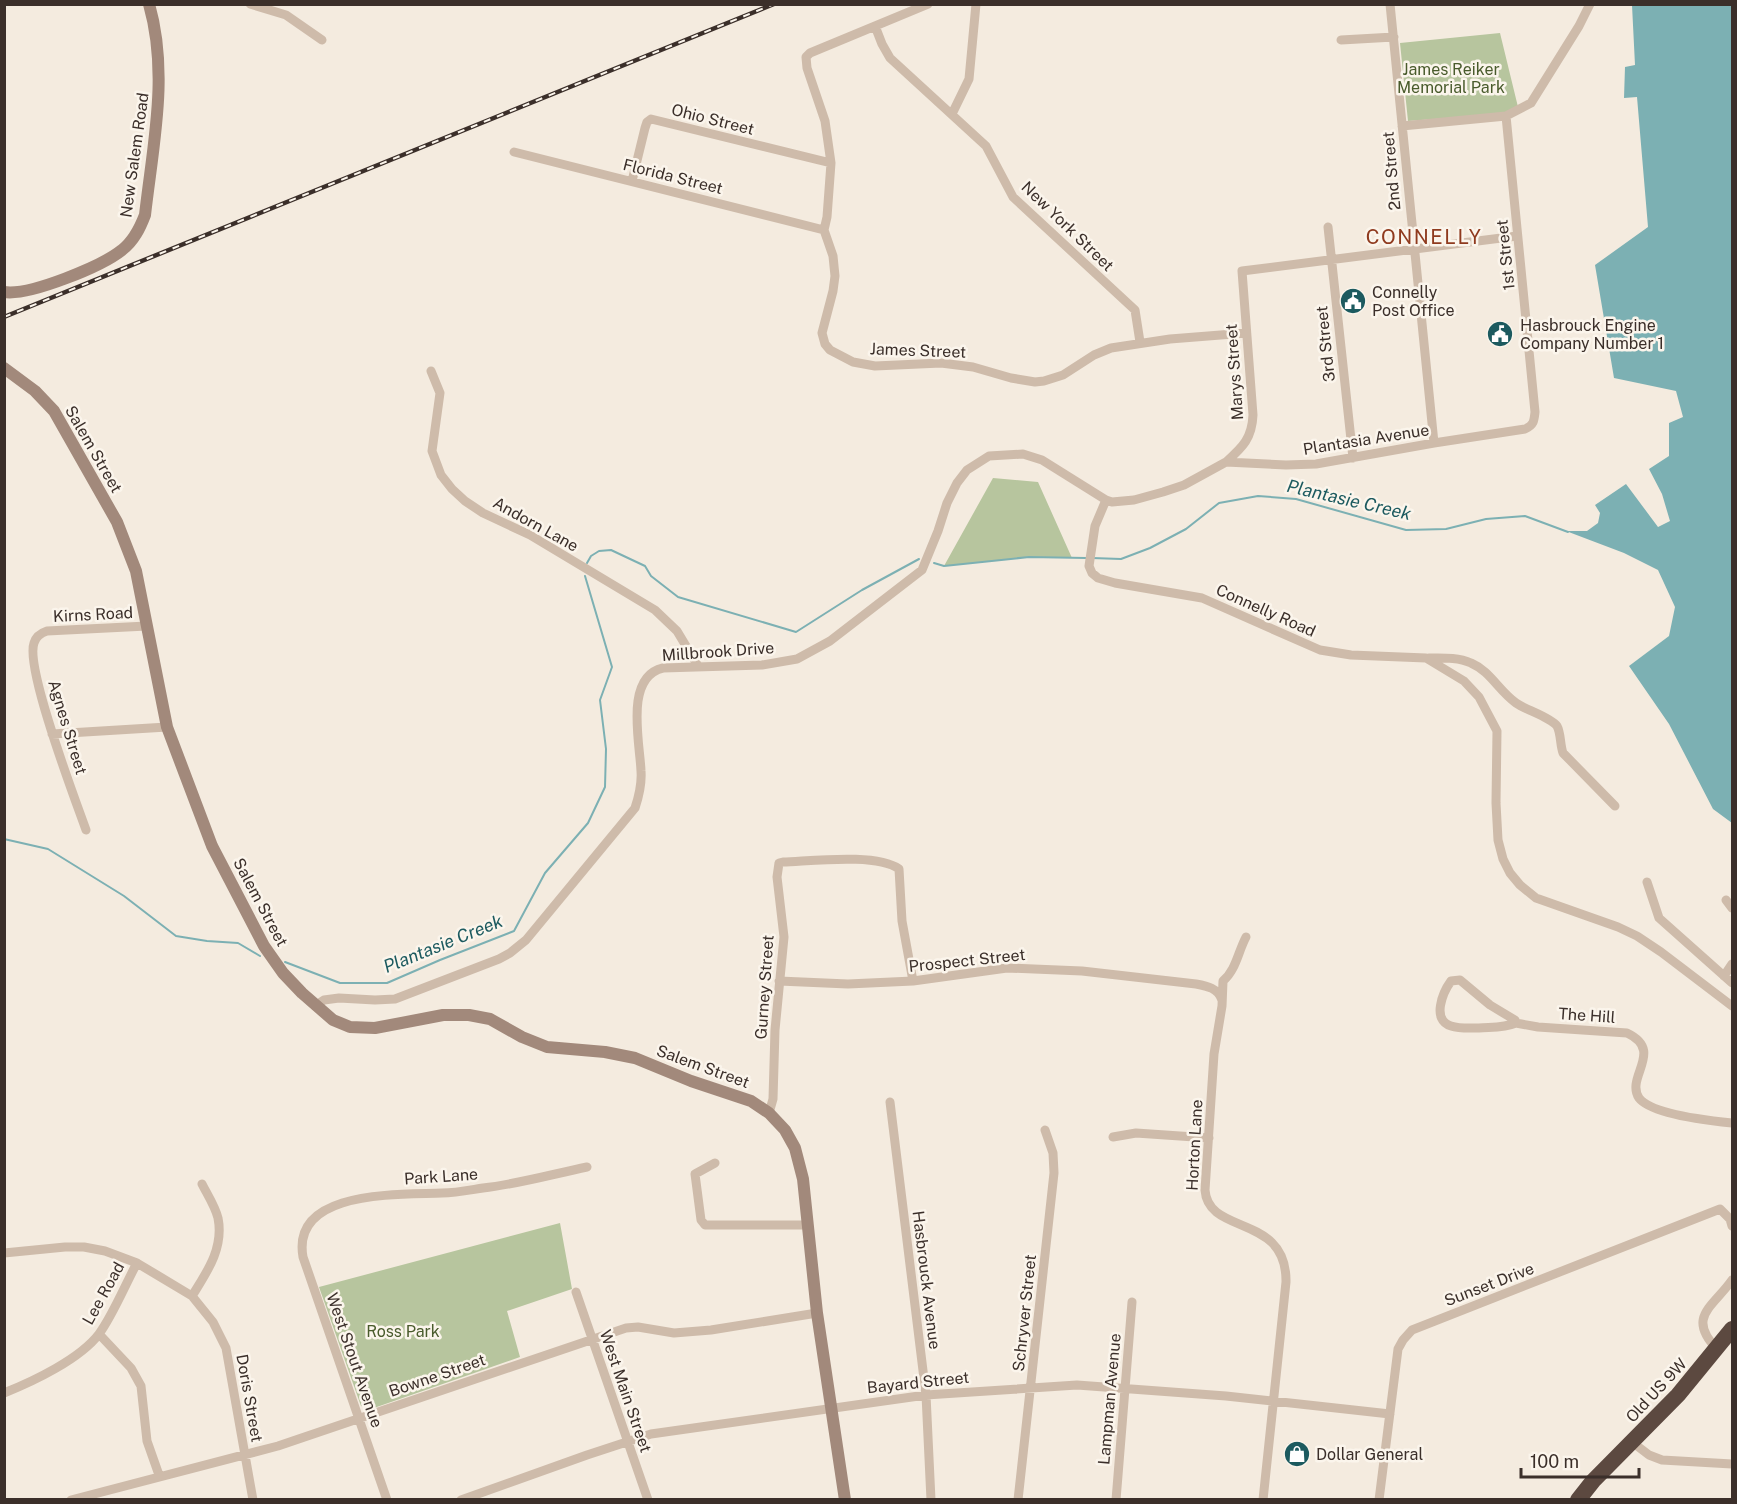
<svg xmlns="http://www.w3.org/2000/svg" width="1737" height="1504" font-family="'Public Sans',sans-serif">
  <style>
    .green { fill: #b7c59e }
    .water { fill: #7cb0b3 }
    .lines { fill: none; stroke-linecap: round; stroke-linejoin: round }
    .stream { stroke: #7cb0b3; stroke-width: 2 }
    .street { stroke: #cebbaa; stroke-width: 9 }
    .secondary { stroke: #a2897b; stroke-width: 12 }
    .highway { stroke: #5c4940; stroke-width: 16 }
    .rail-casing { stroke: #3b2f2a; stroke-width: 4.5 }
    .rail { stroke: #fbf5ec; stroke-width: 2; stroke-dasharray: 7; stroke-linecap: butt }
    .labels { text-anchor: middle; stroke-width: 5; stroke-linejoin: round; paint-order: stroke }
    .park-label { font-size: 16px; fill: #495b2c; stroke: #fbf5ec }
    .street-label { font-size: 16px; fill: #3b2f2a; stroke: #fbf5ec }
    .poi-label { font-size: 16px; fill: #3b2f2a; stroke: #fbf5ec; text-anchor: start }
    .water-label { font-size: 18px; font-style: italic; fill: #1c5a5f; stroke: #fbf5ec }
    .quarter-label { font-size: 20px; letter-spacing: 1.5px; fill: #8f3a1e; stroke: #fbf5ec }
  </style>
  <rect width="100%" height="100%" fill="#f4ebdf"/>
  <!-- green -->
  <path class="green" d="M 1500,33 L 1518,107 L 1503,114 L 1408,121 L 1400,43 Z
    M 993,478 L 1038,482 L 1072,558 L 1029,557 L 944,566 Z
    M 560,1223 L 572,1289 L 507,1311 L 520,1357 L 371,1409 L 361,1406 L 319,1287 Z"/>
  <!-- water -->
  <path class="water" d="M 1632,5 L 1732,5 L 1732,823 L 1713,809 L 1669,724 L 1629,666 L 1669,636 L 1675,607 L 1658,570 L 1624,553 L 1566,531 L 1587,531 L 1598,523 L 1600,513 L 1595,505 L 1626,484 L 1658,527 L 1670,521 L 1662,494 L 1649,469 L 1669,456 L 1669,423 L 1683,417 L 1676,391 L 1614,378 L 1595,265 L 1648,227 L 1637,97 L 1624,98 L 1625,67 L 1635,65 Z"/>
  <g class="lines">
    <!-- stream -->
    <path class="stream" d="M 1092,558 L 1121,559 L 1150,548 L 1186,529 L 1219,503 L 1258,496 L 1296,499 L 1406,530 L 1446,529 L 1486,519 L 1525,516 L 1568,532
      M 587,563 L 591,556 L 599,551 L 611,550 L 645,566 L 651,576 L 678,597 L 796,632 L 862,590 L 919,559
      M 934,563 L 944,566 L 1029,557 L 1086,558
      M 4,839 L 48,849 L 124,896 L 176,936 L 207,941 L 238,943 L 260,956
      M 285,962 L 340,983 L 387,983 L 440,960 L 514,931 L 545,873 L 588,823 L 605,787 L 606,749 L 600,700 L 612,667 L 585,576"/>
    <!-- street -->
    <path class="street" d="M 250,4 L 286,15 L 322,40
      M 928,4 L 810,53 L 806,57 L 807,68 L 825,121 L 831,163 L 827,217 L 824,230 L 833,256 L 835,276 L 833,291 L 822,333 L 825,344 L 830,350 L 853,362 L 875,366 L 941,363 L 973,367 L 1011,378 L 1035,382 L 1044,381 L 1063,375 L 1094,355 L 1111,348 L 1170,339 L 1246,333
      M 1390,4 L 1434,443
      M 875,26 L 882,44 L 890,58 L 986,146 L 1013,197 L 1135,310 L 1140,342
      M 1341,40 L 1394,37
      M 952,114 L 969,79 L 976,4
      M 1402,126 L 1506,116 L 1531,103 L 1579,26 L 1590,4
      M 514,152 L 824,230
      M 632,181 L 645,128 L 647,122 L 651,119 L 831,163
      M 1328,227 L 1353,458
      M 431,371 L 440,393 L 432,451 L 441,475 L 452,489 L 465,501 L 483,513 L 530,535 L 655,610 L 677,631 L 698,666
      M 1226,462 C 1243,447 1252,438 1253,415 L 1242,271 L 1517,236
      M 1106,500 L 1095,526 L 1089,566 L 1092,573 L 1098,578 L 1115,583 L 1202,598 L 1320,650 L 1351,655 L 1426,658 L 1464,681 L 1479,697 L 1497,731 L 1496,803 L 1498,840 L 1503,859 L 1510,873 L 1520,885 L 1536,898 L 1618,927 L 1637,936 L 1661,952 L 1732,1006
      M 1429,658 C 1442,658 1458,657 1471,663 C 1490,671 1499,691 1516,703 C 1526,710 1550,717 1557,726 C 1561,733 1560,745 1563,753 L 1615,806
      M 52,734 L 167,727
      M 86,830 C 75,799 25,668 34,643 C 36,636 41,633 47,631 L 147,626
      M 1647,882 L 1659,918 L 1732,983
      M 1726,900 L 1732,908
      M 1246,937 C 1238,952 1236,970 1223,981 L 1222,1006 L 1214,1054 L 1205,1190 C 1208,1236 1287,1213 1286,1282 L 1263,1500
      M 1724,976 L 1732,964
      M 1460,980 L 1490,1005 L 1515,1020 L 1516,1023 C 1504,1028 1492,1027 1479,1028 C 1470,1028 1460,1029 1451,1026 C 1431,1020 1443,992 1451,981 Z
      M 779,981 L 848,984 L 913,981 L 1007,968 L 1082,971 L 1196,984 C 1207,986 1218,988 1222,1000
      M 315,1006 L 324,1000 L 339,998 L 375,1000 L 395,999 L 499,959 L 510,953 L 526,940 L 635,808 C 639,796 642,784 641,771 C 640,743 624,677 663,668 L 762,665 L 797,659 L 830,641 L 922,570 L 938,531 L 947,503 L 957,483 L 967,470 L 989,456 L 1023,454 L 1042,460 L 1106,500 L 1112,502 L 1134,500 L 1163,492 L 1184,485 L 1226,462 L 1286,465 L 1316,464 L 1434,443 L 1525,429 C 1534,425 1534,421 1535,412 L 1506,116
      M 1516,1023 L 1538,1027 L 1627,1033 C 1665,1051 1625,1077 1639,1098 C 1652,1115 1712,1121 1732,1123
      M 890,1102 L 926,1395 L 931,1500
      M 769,1113 L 773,1099 L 775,1030 L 784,937 L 777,877 L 779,863 L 783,862 C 812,861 877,853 899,869 L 902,921 L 913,981
      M 1113,1137 L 1136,1133 L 1209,1138
      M 715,1163 L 695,1174 L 701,1220 L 705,1225 L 808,1225
      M 4,1253 L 65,1247 L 84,1247 L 105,1251 L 137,1263 L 192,1296 L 213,1322 L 226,1348 L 253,1500
      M 576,1292 L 648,1500
      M 192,1296 C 207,1272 224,1248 218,1218 C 215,1206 207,1194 202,1184
      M 99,1334 L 131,1368 L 141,1386 L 147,1441 L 159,1475
      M 1717,1349 C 1686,1317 1713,1307 1732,1280
      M 4,1393 C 34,1381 80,1359 99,1334 C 113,1315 126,1283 137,1263
      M 1632,1442 L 1649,1455 L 1662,1460 L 1732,1464
      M 71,1500 L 278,1446 L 626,1328 L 638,1327 L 674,1333 L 711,1330 L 817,1313
      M 387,1500 L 303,1257 C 291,1189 400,1195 442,1193 C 456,1193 470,1190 483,1188 C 518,1184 553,1174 587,1167
      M 461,1500 L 587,1455 L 651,1434 L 926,1395 L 1077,1385 L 1226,1396 L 1390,1414
      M 1018,1500 L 1054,1173 L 1053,1153 L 1045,1130
      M 1116,1500 L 1132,1302
      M 1379,1500 L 1398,1349 L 1403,1340 L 1412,1330 L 1720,1209 L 1730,1219 L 1732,1226"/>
    <!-- secondary -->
    <path class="secondary" d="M 4,292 C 30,296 102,266 122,250 C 134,241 140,228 145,215 C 153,144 169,74 149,4
      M 4,368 L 35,391 L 54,411 L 117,522 L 136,571 L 167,727 L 212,846 L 264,946 L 283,973 L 302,993 L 333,1020 L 350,1027 L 375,1028 L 443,1015 L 469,1015 L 490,1019 L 522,1037 L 547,1047 L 605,1052 L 635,1058 L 691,1081 L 751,1101 L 769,1113 L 785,1130 L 795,1148 L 803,1179 L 817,1313 L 845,1500"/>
    <!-- highway -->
    <path class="highway" d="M 1578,1500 L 1593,1481 L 1678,1395 L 1732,1329"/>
    <!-- rail casing -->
    <g class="rail-casing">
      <path id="rail" d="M 4,317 L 774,4"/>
    </g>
    <!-- rail -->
    <use href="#rail" class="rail"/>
  </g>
  <!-- icons -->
  <defs>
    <g id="civic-disc" transform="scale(1.35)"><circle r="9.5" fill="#1c5a5f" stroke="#fbf5ec"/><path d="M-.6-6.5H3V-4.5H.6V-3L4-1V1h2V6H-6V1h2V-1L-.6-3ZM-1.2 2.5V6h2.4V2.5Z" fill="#fff"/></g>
    <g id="shop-disc" transform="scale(1.35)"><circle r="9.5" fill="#1c5a5f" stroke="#fbf5ec"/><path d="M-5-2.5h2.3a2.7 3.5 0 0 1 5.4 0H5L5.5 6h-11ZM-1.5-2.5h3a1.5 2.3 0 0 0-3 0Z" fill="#fff"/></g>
  </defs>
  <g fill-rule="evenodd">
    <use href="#civic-disc" x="1353" y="301"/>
    <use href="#civic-disc" x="1500" y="334"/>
    <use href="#shop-disc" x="1297" y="1454"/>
  </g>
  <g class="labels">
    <!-- park labels -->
    <g class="park-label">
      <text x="1451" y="75">James Reiker<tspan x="1451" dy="18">Memorial Park</tspan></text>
      <text x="403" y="1337">Ross Park</text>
    </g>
    <!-- street labels -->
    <g class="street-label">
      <text transform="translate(713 119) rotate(14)" y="6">Ohio Street</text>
      <text transform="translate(134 155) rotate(-82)" y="6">New Salem Road</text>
      <text transform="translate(1391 171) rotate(-95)" y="6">2nd Street</text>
      <text transform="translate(673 176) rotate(14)" y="6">Florida Street</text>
      <text transform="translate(1068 226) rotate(44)" y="6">New York Street</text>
      <text transform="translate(1505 255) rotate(-96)" y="6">1st Street</text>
      <text transform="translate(1325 344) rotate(-96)" y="6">3rd Street</text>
      <text transform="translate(918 350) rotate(2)" y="6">James Street</text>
      <text transform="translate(1234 372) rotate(-94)" y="6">Marys Street</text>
      <text transform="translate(1366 439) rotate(-9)" y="6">Plantasia Avenue</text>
      <text transform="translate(94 449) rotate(60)" y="6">Salem Street</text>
      <text transform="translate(536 524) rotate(29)" y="6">Andorn Lane</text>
      <text transform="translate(1266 610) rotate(24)" y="6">Connelly Road</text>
      <text transform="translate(93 614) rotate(-3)" y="6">Kirns Road</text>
      <text transform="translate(718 651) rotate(-4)" y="6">Millbrook Drive</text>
      <text transform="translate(68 727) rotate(73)" y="6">Agnes Street</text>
      <text transform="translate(261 902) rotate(62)" y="6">Salem Street</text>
      <text transform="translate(967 960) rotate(-6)" y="6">Prospect Street</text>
      <text transform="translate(764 987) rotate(-86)" y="6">Gurney Street</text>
      <text transform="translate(1587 1015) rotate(4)" y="6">The Hill</text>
      <text transform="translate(703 1066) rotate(20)" y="6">Salem Street</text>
      <text transform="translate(1194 1145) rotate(-87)" y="6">Horton Lane</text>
      <text transform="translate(441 1176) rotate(-4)" y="6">Park Lane</text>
      <text transform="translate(927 1280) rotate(83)" y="6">Hasbrouck Avenue</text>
      <text transform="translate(1489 1284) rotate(-21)" y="6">Sunset Drive</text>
      <text transform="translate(103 1293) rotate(-61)" y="6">Lee Road</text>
      <text transform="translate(1024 1313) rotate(-84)" y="6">Schryver Street</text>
      <text transform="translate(355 1360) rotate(71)" y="6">West Stout Avenue</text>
      <text transform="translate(437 1375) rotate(-19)" y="6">Bowne Street</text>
      <text transform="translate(918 1382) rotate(-6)" y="6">Bayard Street</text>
      <text transform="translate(1656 1390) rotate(-47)" y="6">Old US 9W</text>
      <text transform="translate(626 1391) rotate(71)" y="6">West Main Street</text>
      <text transform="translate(250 1398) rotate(80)" y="6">Doris Street</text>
      <text transform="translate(1109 1399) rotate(-85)" y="6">Lampman Avenue</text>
    </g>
    <!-- poi labels -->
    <g class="poi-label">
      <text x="1372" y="298">Connelly<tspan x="1372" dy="18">Post Office</tspan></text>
      <text x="1520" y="331">Hasbrouck Engine<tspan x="1520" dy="18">Company Number 1</tspan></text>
      <text x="1316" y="1460">Dollar General</text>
    </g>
    <!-- water labels -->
    <g class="water-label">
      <text transform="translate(1349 500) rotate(13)" y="6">Plantasie Creek</text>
      <text transform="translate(443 944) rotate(-22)" y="6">Plantasie Creek</text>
    </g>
    <!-- quarter labels -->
    <g class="quarter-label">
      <text x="1424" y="244">CONNELLY</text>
    </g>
  </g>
  <!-- border -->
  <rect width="1737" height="1504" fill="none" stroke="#3b2f2a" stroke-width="12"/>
  <!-- scale -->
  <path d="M1521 1468v9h118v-9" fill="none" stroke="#3b2f2a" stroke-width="3"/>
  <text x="1530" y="1468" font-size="18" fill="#3b2f2a" stroke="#fbf5ec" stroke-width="4.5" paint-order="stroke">100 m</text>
</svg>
